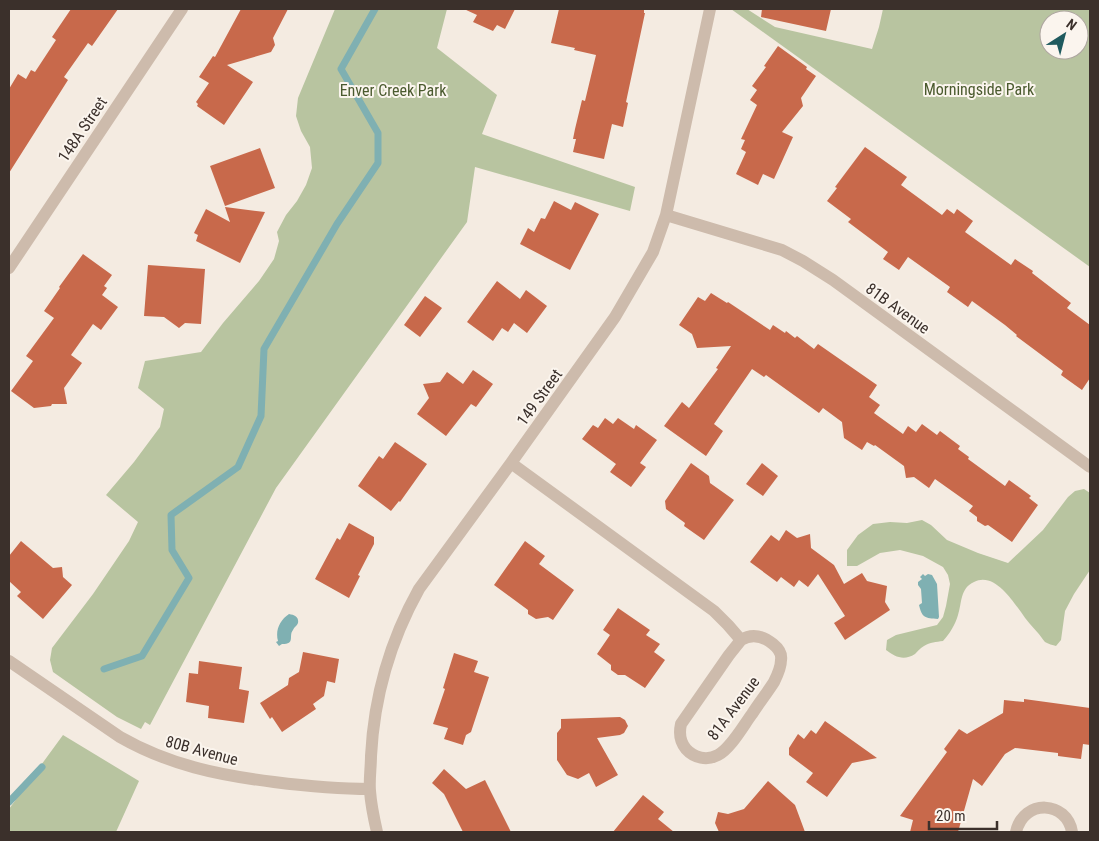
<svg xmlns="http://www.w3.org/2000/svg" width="1099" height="841" font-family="'Roboto Condensed',sans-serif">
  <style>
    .green { fill: #b8c4a0; fill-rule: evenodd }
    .water { fill: #7fb0b2 }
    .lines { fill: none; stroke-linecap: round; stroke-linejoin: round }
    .stream { stroke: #7fb0b2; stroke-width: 7 }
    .building { fill: #c8694b }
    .minor { stroke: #cdbbac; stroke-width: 12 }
    .labels { text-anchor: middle; stroke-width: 4; stroke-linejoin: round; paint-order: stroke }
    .park-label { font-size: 16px; fill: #4a5a2e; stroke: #fbf5ee }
    .street-label { font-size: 16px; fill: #3b302b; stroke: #fbf5ee }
  </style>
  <rect width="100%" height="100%" fill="#f4ebe1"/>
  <!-- green -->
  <path class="green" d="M 335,9 L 447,9 L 437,48 L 497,95 L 482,134 L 635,187 L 630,211 L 475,167 L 467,222 L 276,488 L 150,725 L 145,722 L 141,729 L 117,717 L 53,672 L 50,660 L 52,648 L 93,594 L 129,541 L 138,522 L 106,495 L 134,462 L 160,427 L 164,409 L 138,388 L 145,361 L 201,352 L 223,323 L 259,281 L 274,259 L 279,241 L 277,232 L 286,215 L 297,201 L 306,185 L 312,168 L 310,147 L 301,131 L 296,116 L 298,98 Z
    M 731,9 L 747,9 L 775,27 L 872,49 L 879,27 L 883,9 L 1090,9 L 1090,267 ZM 1049,20 L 1079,20 L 1079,50 L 1049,50 Z
    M 1084,489 L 1090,493 L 1090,570 L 1074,594 L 1065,611 L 1061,640 L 1056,646 C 1053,645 1048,644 1045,642 C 1043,640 1040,635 1038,633 C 1032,626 1026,620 1021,612 C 1011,599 994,572 974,582 C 960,588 962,603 958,615 C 955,625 950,633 943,641 C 936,642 930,642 924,646 C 920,648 918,651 915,654 C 904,661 895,657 886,650 L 887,640 L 896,635 L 937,625 L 943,617 L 946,606 L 950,584 L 948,575 L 943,567 L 923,556 L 900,550 L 880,553 L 857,566 L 847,566 L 847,550 L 858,535 L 873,524 L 890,522 L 907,523 L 922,520 L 931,525 L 947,540 L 978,553 L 1008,563 L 1043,530 L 1068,497 L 1075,491 Z
    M 63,735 L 139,781 L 116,832 L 9,832 L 9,809 Z"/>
  <!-- water -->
  <path class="water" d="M 923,574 L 925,576 L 928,574 L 932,575 L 937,584 L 939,617 L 938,619 C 925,618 922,618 919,605 L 922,603 L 921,589 L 918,585 L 918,582 L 922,579 L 920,577 Z
    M 289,614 C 295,615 299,617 298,623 C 297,626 294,627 293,630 C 288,636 296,644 282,644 L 279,646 L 276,642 L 278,641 C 275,630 280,620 289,614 Z"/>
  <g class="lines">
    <!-- stream -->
    <path class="stream" d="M 104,669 L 142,656 L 189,578 L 172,550 L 171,515 L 238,467 L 261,416 L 264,349 L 337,224 L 378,163 L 378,133 L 341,69 L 375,9
      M 9,802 L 42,767"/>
  </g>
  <!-- building -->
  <path class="building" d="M 71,9 L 118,9 L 92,46 L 88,43 L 64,77 L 68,80 L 9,173 L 9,89 L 18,74 L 26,79 L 31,70 L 35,72 L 56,40 L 52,37 Z
    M 241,9 L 288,9 L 273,38 L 275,45 L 271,52 L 227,65 L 253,82 L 224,125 L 197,106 L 198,104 L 196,102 L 209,83 L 199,77 L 213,56 L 215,57 Z
    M 464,9 L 515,9 L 505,29 L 497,25 L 493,31 L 473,22 L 477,15 Z
    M 559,9 L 644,9 L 644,13 L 645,13 L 626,102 L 628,103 L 623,127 L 612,124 L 604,159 L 573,152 L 576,139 L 573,139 L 575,129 L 582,100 L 585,101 L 596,55 L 574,50 L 575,48 L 551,43 Z
    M 762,9 L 831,9 L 826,31 L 761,17 Z
    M 778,46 L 807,67 L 806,69 L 816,76 L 801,98 L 803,106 L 782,132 L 793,137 L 774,179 L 763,174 L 758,185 L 736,174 L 746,152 L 741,149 L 745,140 L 741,139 L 757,105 L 750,100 L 757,90 L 752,86 L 766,67 L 764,66 Z
    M 865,147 L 907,177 L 901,185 L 942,215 L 947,209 L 954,214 L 957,209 L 973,221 L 965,232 L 1011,265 L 1015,259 L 1033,271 L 1032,273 L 1071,303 L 1067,308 L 1090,325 L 1090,378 L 1082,390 L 1061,375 L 1063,371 L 1016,336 L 1017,335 L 1005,325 L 972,301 L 968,307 L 947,292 L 950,287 L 908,257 L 899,270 L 883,259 L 888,252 L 848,222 L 851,219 L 827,201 L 837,188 L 835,187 Z
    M 260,148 L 275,188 L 225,206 L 210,166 Z
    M 554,201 L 571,210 L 575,202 L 599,214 L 570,270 L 520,244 L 528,228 L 534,232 L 541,218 L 545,219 Z
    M 225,207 L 265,212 L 240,263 L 196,241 L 198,235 L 194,233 L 206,209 L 230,222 Z
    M 83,254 L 112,275 L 104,286 L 107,288 L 102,295 L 118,307 L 101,330 L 93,324 L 71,355 L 82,363 L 64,388 L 67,404 L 52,404 L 51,406 L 34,408 L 11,391 L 33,361 L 26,356 L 54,318 L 44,311 L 60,288 L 59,287 Z
    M 148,265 L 205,269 L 201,324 L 185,323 L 179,328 L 164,317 L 144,316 Z
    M 497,281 L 520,299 L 526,290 L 547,306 L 527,333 L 514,323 L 508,332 L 502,328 L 493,341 L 467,322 Z
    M 711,293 L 727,303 L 728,302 L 770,330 L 773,325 L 785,333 L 786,331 L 795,338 L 797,336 L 814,349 L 818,344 L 877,385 L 869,397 L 880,405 L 874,413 L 903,434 L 908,426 L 916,432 L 922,424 L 937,435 L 940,431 L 960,446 L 958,449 L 969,457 L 968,459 L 1005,486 L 1009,480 L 1031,496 L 1029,498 L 1038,505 L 1012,542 L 988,525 L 985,526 L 977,521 L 977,517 L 969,511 L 973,506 L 935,479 L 929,488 L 914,477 L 906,478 L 904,466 L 875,445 L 874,446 L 867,442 L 862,450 L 844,438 L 842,422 L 823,408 L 819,413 L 766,375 L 764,377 L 752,369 L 714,424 L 723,431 L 706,456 L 664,426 L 682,402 L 689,408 L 718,369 L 716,368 L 731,346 L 697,348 L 692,334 L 679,325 L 698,297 L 705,301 Z
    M 425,296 L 442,308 L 420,337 L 404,325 Z
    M 473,370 L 493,384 L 476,407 L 471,404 L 446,436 L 417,414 L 429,398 L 423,384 L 440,382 L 447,372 L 463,384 Z
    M 605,418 L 613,424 L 618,418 L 634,429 L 636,425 L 657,440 L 640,463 L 646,467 L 631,487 L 610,472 L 616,464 L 582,439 L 593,425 L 598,428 Z
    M 395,442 L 427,464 L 400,502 L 399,501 L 391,511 L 358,486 L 379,456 L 383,459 Z
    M 691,463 L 709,476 L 710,483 L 734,500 L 704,540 L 684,526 L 685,523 L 666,509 L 665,501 Z
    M 762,463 L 778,476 L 763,496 L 746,484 Z
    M 349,523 L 374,537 L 374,544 L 358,575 L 360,576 L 349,598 L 315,579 L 337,538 L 340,540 Z
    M 786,530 L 797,538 L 810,534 L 811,548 L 834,565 L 844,584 L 862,573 L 867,581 L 887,586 L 885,602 L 890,610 L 845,640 L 834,623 L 845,616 L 818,574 L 808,587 L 799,580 L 794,587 L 781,577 L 777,582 L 750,562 L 771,535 L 779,541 Z
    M 21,541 L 53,568 L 62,567 L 63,577 L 72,585 L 43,619 L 17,596 L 21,592 L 9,581 L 9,556 Z
    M 525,541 L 545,556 L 539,564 L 574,590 L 553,620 L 548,617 L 536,619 L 528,614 L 528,610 L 494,585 Z
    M 618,608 L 650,630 L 646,635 L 660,644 L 654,652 L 665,660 L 645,688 L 625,675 L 618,675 L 611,670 L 611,665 L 597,654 L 610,635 L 603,630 Z
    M 303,652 L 339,659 L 335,683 L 327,681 L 324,696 L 313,704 L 316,709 L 282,732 L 272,717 L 270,719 L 260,703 L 288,685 L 289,678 L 299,672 Z
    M 454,653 L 478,661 L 474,672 L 489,677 L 471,732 L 466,735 L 463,745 L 444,739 L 448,728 L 433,724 L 445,689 L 443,688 Z
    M 199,661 L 242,667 L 239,689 L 249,691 L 244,723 L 208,718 L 209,706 L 186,702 L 189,673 L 198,674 Z
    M 1024,699 L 1090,708 L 1090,745 L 1083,744 L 1081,759 L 1058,756 L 1058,753 L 1015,748 L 1005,754 L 982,786 L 973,779 L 958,832 L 910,832 L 913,820 L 900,816 L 947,752 L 944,749 L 959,729 L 967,734 L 1003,713 L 1004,700 L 1024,702 Z
    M 620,717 L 625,720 L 628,726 L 624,733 L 620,735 L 597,738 L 618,775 L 596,787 L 589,773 L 578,779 L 567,775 L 557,760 L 557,733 L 561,728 L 561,719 Z
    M 825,721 L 877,758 L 852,763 L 827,797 L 806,782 L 813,773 L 789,755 L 789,748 L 798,734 L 804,739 L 811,730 L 816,734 Z
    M 444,769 L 466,789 L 485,780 L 511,832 L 463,832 L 444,794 L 432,783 Z
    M 768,781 L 795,805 L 805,832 L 719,832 L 715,823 L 718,812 L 728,814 L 744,809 Z
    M 643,795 L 664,812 L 658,819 L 674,832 L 613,832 Z"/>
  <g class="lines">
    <!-- minor -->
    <path class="minor" d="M 666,215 L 782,250 L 803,261 L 833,280 L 1090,467
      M 9,268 L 182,9
      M 511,463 L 714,611 L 728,625 L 741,640 C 752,633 763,636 773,644 C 778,648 782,654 781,660 C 781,668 777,676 774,682 C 767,693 759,703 752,714 C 743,726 731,748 718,755 C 707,761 694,758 686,749 C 680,742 679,733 681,724 L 729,655 L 741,640
      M 9,661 L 120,737 C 169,765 218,775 274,782 C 306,786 337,789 370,789
      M 377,832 C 374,819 371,805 370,791 C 369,780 371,767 371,756 C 374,697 390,641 419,589 L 511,463 L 615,317 L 653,252 L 666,215 L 710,9
      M 1016,832 C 1024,798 1067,801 1072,832"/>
  </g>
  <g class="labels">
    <!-- park labels -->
    <g class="park-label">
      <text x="979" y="95">Morningside Park</text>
      <text x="393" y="96">Enver Creek Park</text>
    </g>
    <!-- street labels -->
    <g class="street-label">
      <text transform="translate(82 129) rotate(-56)" y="6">148A Street</text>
      <text transform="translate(898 308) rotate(36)" y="6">81B Avenue</text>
      <text transform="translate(539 397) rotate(-54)" y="6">149 Street</text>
      <text transform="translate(733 708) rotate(-53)" y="6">81A Avenue</text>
      <text transform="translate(202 750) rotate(15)" y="6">80B Avenue</text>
    </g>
  </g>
  <!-- border -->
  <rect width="1099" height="841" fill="none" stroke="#3b302b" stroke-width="20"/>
  <!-- north arrow -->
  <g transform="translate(1064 35) rotate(36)"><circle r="24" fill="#fbf5ee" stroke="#aea6a0"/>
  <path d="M0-4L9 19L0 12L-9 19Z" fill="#1f5a5e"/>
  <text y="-8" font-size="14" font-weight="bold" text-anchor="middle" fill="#3b302b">N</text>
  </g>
  <!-- scale -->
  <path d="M929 821v8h68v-8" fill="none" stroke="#3b302b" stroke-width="2.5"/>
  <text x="936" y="821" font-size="15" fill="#3b302b" stroke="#fbf5ee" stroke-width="4" paint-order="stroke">20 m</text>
</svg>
